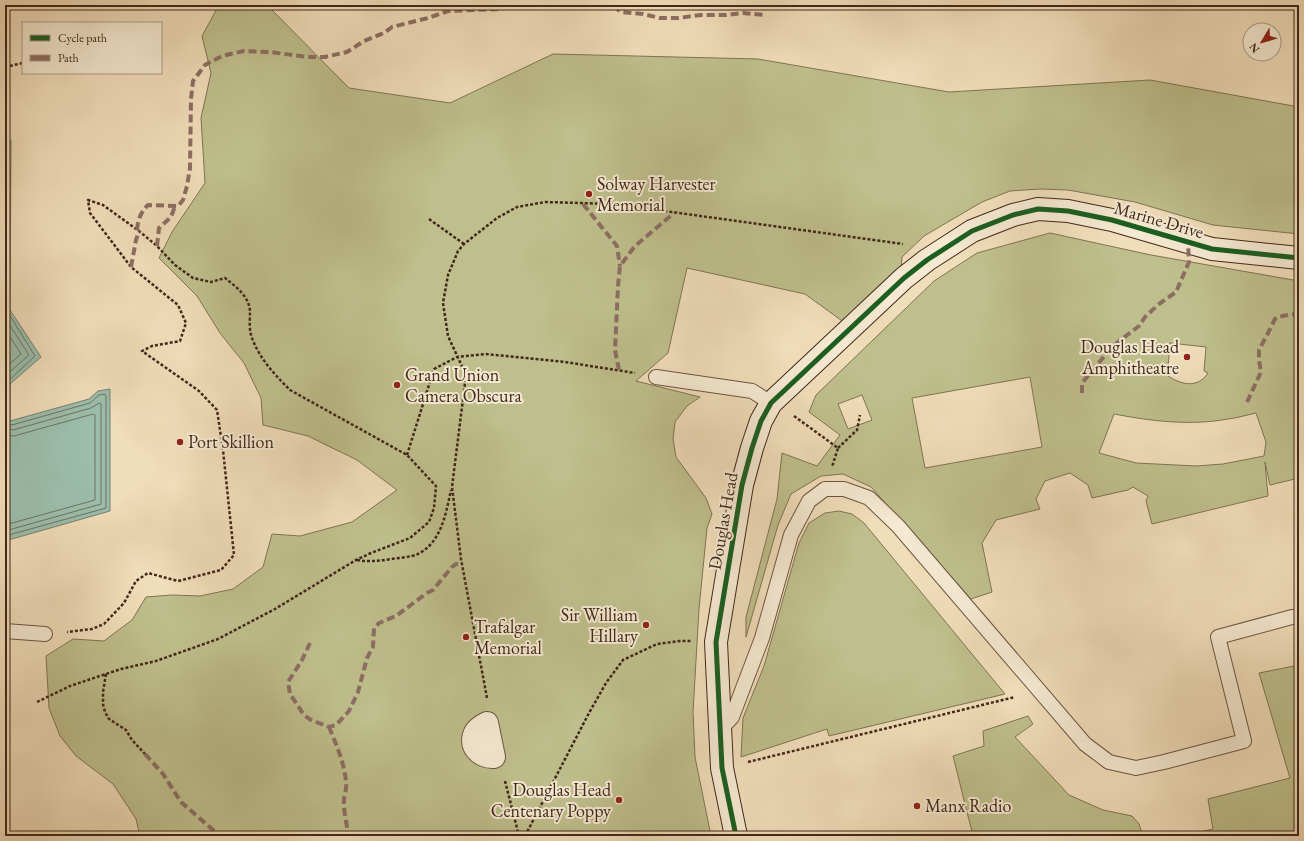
<svg xmlns="http://www.w3.org/2000/svg" width="1304" height="841" font-family="'EB Garamond',serif">
  <style>
    .green { fill: #bebf8c; stroke: #807453; fill-rule: evenodd }
    .water { fill: #9bbdab; stroke: #778171 }
    .lines { fill: none; stroke-linecap: round; stroke-linejoin: round }
    .shore { stroke: #6e7262; stroke-width: 1 }
    .lane-casing { stroke: #6e5542; stroke-width: 16 }
    .street-casing { stroke: #6e5542; stroke-width: 24 }
    .secondary-casing { stroke: #42281a; stroke-width: 24 }
    .path { stroke: #42281a; stroke-width: 2.5; stroke-dasharray: 3 2; stroke-linecap: butt }
    .lane { stroke: #f5e9d2; stroke-width: 14 }
    .street { stroke: #f5e9d2; stroke-width: 22 }
    .secondary { stroke: #f5e9d2; stroke-width: 22 }
    .quiet { stroke: #8d6e63; stroke-width: 4; stroke-dasharray: 8 4; stroke-linecap: butt }
    .cycleway-casing { stroke: #f5e9d2; stroke-width: 8 }
    .cycleway { stroke: #1b5e20; stroke-width: 5 }
    .poi-dot { fill: #8f2418; stroke: #f5e9d2; stroke-width: 1.5 }
    .labels { text-anchor: middle; stroke-width: 4; stroke-linejoin: round; paint-order: stroke }
    .poi-label { font-size: 18px; fill: #42281a; stroke: #f5e9d2; text-anchor: start }
    .street-label { font-size: 18px; fill: #42281a; stroke: #f5e9d2 }
  </style>
  <rect width="100%" height="100%" fill="#f0ddb9"/>
  <filter id="stains"><feTurbulence type="fractalNoise" baseFrequency=".005" numOctaves="4"/><feColorMatrix values="0 0 0 0 .2 0 0 0 0 .09 0 0 0 0 .02 0 0 0 .5 -.17"/></filter>
  <radialGradient id="worn" r=".72"><stop offset=".6" stop-color="#630" stop-opacity="0"/><stop offset="1" stop-color="#630" stop-opacity=".3"/></radialGradient>
  <!-- green -->
  <path class="green" d="M 219,5 L 267,5 L 349,88 L 450,103 L 553,54 L 758,59 L 949,92 L 1150,80 L 1299,107 L 1299,234 L 1213,225 L 1135,202 L 1068,190 L 1040,189 L 1010,191 L 982,202 L 924,236 L 902,257 L 901,270 L 845,323 L 805,294 L 687,268 L 668,353 L 636,381 L 700,397 L 687,406 L 675,422 L 673,439 L 676,457 L 706,498 L 712,514 L 707,528 L 699,609 L 693,712 L 695,757 L 711,836 L 140,836 L 136,819 L 113,784 L 76,756 L 60,736 L 49,708 L 46,656 L 73,639 L 104,641 L 132,620 L 146,597 L 172,595 L 200,596 L 233,589 L 263,567 L 272,534 L 300,536 L 352,522 L 397,490 L 357,460 L 308,436 L 263,425 L 261,398 L 244,363 L 220,333 L 197,296 L 159,258 L 172,232 L 205,183 L 201,118 L 211,73 L 202,36 Z
    M 1050,233 L 1151,255 L 1299,281 L 1299,478 L 1270,485 L 1265,462 L 1268,496 L 1152,524 L 1146,501 L 1148,496 L 1133,487 L 1128,490 L 1092,498 L 1088,485 L 1070,473 L 1045,481 L 1036,499 L 1040,509 L 996,520 L 982,543 L 992,592 L 971,599 L 871,487 L 843,474 L 821,476 L 791,494 L 778,525 L 746,637 L 746,617 L 777,499 L 782,453 L 817,466 L 840,435 L 809,412 L 816,395 L 934,281 L 977,253 ZM 1170,343 L 1206,347 L 1204,371 L 1208,373 C 1197,390 1179,384 1165,374 L 1164,367 L 1168,367 ZM 1030,377 L 1042,447 L 925,468 L 912,398 ZM 862,395 L 872,420 L 848,429 L 838,404 ZM 1256,413 L 1266,442 L 1264,456 L 1223,464 L 1196,466 L 1136,463 L 1099,453 L 1114,414 C 1151,421 1190,426 1228,419 C 1237,418 1247,415 1256,413 Z
    M 839,511 L 852,514 L 864,523 L 1005,694 L 829,736 L 827,729 L 741,757 L 743,718 L 764,666 L 799,543 L 809,523 L 825,513 Z
    M 1299,665 L 1299,836 L 1181,836 L 1213,829 L 1208,799 L 1290,778 L 1259,673 Z
    M 1028,716 L 1033,724 L 1015,737 L 1069,795 L 1103,810 L 1132,816 L 1139,824 L 1143,836 L 973,836 L 953,756 L 984,746 L 983,731 Z"/>
  <!-- water -->
  <path class="water" d="M 5,140 L 11,140 L 10,310 L 41,357 L 10,384 L 10,421 L 89,399 L 98,391 L 110,389 L 110,511 L 5,541 Z"/>
  <g class="lines">
    <!-- shore -->
    <path class="shore" d="M 5,144 L 7,146 L 7,311 L 35,356 L 7,382 L 6,422 L 9,424 L 12,425 L 90,403 L 99,395 L 105,394 L 106,396 L 106,508 L 5,536
      M 5,318 L 29,355 L 5,376
      M 5,329 L 21,354 L 5,368
      M 5,428 L 13,430 L 91,408 L 99,403 L 101,404 L 101,504 L 5,531
      M 5,435 L 14,436 L 93,414 L 95,415 L 95,500 L 5,525"/>
    <!-- lane casing -->
    <g class="lane-casing">
      <path id="lane" d="M 656,377 L 752,391 L 771,403
        M 5,631 L 45,634
        M 720,730 L 732,717 L 762,638 L 791,535 L 809,501 L 825,489 L 844,489 L 869,498 L 898,526 L 1085,744 L 1109,762 L 1136,768 L 1164,762 L 1244,741 L 1218,637 L 1292,617"/>
    </g>
    <!-- street casing -->
    <g class="street-casing">
      <path id="street" d="M 487,723 L 494,757 C 480,758 467,745 476,731 C 479,727 483,725 487,723 Z"/>
    </g>
    <!-- secondary casing -->
    <g class="secondary-casing">
      <path id="secondary" d="M 736,836 L 722,768 L 716,642 L 742,485 L 752,448 L 761,421 L 771,403 L 904,278 L 927,260 L 972,231 L 1013,215 L 1038,209 L 1068,211 L 1112,220 L 1212,249 L 1299,258"/>
    </g>
    <!-- path -->
    <path class="path" d="M 5,67 L 23,63
      M 429,219 L 464,244
      M 794,416 L 838,448 L 832,467
      M 838,448 L 857,430 L 860,415
      M 407,455 L 434,369 L 457,357 L 485,354 L 565,362 L 635,373
      M 357,560 C 369,562 379,561 391,559 C 399,558 411,557 418,554 C 442,542 446,512 451,490
      M 106,674 L 103,692 L 103,704 L 105,712 L 109,719 L 126,730 L 132,740 L 145,754
      M 487,698 L 461,559 L 452,487 L 466,375 L 448,336 L 443,303 L 448,275 L 458,251 L 464,244 L 497,218 L 517,207 L 545,202 L 614,204 L 903,244
      M 37,702 L 70,686 L 121,669 L 156,661 L 218,639 L 275,609 L 356,560 L 371,553 L 410,538 L 429,522 L 434,508 L 436,486 L 407,455 L 290,390 C 274,374 258,357 251,335 C 249,328 250,318 250,311 C 249,296 235,286 225,278 L 211,282 L 193,278 L 175,265 L 157,246 L 139,231 L 103,205 L 88,200 L 90,213 L 131,267 L 178,305 L 186,323 L 180,341 L 152,346 L 142,351 L 199,391 L 217,410 L 223,450 L 234,555 L 221,570 L 178,581 L 148,573 L 136,581 L 124,603 L 104,624 L 92,629 L 67,632
      M 748,762 L 1015,697
      M 505,781 L 519,836
      M 525,836 L 589,713 L 606,683 L 623,660 L 657,644 L 680,641 L 691,641"/>
    <!-- lane -->
    <use href="#lane" class="lane"/>
    <!-- street -->
    <use href="#street" class="street"/>
    <!-- secondary -->
    <use href="#secondary" class="secondary"/>
    <!-- quiet -->
    <path class="quiet" d="M 615,5 L 616,8 L 621,12 L 643,14 L 660,18 L 678,18 L 701,15 L 726,15 L 743,13 L 764,15
      M 583,204 L 617,246 L 620,266
      M 137,230 C 138,220 140,213 148,205 L 178,206 L 183,200 L 187,186 L 190,168 L 191,99 L 193,81 L 205,65 L 222,56 L 244,51 L 270,52 L 308,57 L 325,57 L 347,52 L 364,41 L 384,33 L 392,27 L 428,18 L 448,11 L 501,9 L 513,5
      M 157,246 L 159,228 L 171,217 L 175,206
      M 131,267 L 136,240 L 139,231
      M 619,370 L 615,350 L 618,286 L 620,266 L 635,246 L 674,213
      M 1082,393 L 1082,383 L 1107,353 L 1118,342 L 1139,326 L 1145,317 L 1159,304 L 1176,292 L 1189,262 L 1188,242
      M 1247,402 L 1261,372 L 1259,360 L 1259,350 L 1268,333 L 1275,319 C 1283,314 1290,316 1299,313
      M 310,643 L 302,660 L 288,682 L 290,694 L 304,715 L 311,720 L 329,727 L 336,725 L 349,711 L 358,692 L 367,658 L 373,647 L 374,628 L 379,623 L 396,616 L 427,593 L 433,590 L 452,567 L 456,564 L 462,563
      M 329,727 C 336,744 344,762 346,781 C 347,787 345,793 344,799 C 343,808 347,827 349,836
      M 145,754 L 163,774 L 181,802 L 220,836"/>
    <!-- cycleway casing -->
    <g class="cycleway-casing">
      <path id="cycleway" d="M 736,836 L 722,768 L 716,642 L 742,485 L 752,448 L 761,421 L 771,403 L 904,278 L 927,260 L 972,231 L 1013,215 L 1038,209 L 1068,211 L 1112,220 L 1212,249 L 1299,258"/>
    </g>
    <!-- cycleway -->
    <use href="#cycleway" class="cycleway"/>
  </g>
  <!-- markers -->
  <g class="poi-dot">
    <circle cx="589" cy="194" r="4"/>
    <circle cx="1187" cy="357" r="4"/>
    <circle cx="397" cy="385" r="4"/>
    <circle cx="180" cy="442" r="4"/>
    <circle cx="646" cy="625" r="4"/>
    <circle cx="466" cy="637" r="4"/>
    <circle cx="619" cy="800" r="4"/>
    <circle cx="917" cy="806" r="4"/>
  </g>
  <g class="labels">
    <!-- poi labels -->
    <g class="poi-label">
      <text x="597" y="190">Solway Harvester<tspan x="597" dy="21">Memorial</tspan></text>
      <text x="1179" y="353" text-anchor="end">Douglas Head<tspan x="1179" dy="21">Amphitheatre</tspan></text>
      <text x="405" y="381">Grand Union<tspan x="405" dy="21">Camera Obscura</tspan></text>
      <text x="188" y="448">Port Skillion</text>
      <text x="638" y="621" text-anchor="end">Sir William<tspan x="638" dy="21">Hillary</tspan></text>
      <text x="474" y="633">Trafalgar<tspan x="474" dy="21">Memorial</tspan></text>
      <text x="611" y="796" text-anchor="end">Douglas Head<tspan x="611" dy="21">Centenary Poppy</tspan></text>
      <text x="925" y="812">Manx Radio</text>
    </g>
    <!-- street labels -->
    <g class="street-label">
      <text transform="translate(1159 220) rotate(16)" y="6">Marine Drive</text>
      <text transform="translate(723 521) rotate(-80)" y="6">Douglas Head</text>
    </g>
  </g>
  <!-- margin -->
  <rect width="1304" height="841" fill="none" stroke="#f0ddb9" stroke-width="20"/>
  <rect x="6" y="6" width="1292" height="829" fill="none" stroke="#42281a" stroke-width="2"/>
  <rect x="10" y="10" width="1284" height="821" fill="none" stroke="#42281a"/>
  <!-- legend -->
  <rect x="22" y="22" width="140" height="52" fill="#f5e9d2" stroke="#ad9c88"/>
  <rect x="30" y="35" width="20" height="6" fill="#1b5e20" stroke="#ad9c88"/>
  <text x="58" y="42" font-size="12" fill="#42281a">Cycle path</text>
  <rect x="30" y="55" width="20" height="6" fill="#8d6e63" stroke="#ad9c88"/>
  <text x="58" y="62" font-size="12" fill="#42281a">Path</text>
  <!-- north arrow -->
  <g transform="translate(1262 42) rotate(232)"><circle r="19" fill="#f5e9d2" stroke="#ad9c88"/>
  <path d="M0-3L7 15L0 10L-7 15Z" fill="#8f2418"/>
  <text y="-6" font-size="11" font-weight="bold" text-anchor="middle" fill="#42281a">N</text>
  </g>
  <rect width="100%" height="100%" filter="url(#stains)"/>
  <rect width="100%" height="100%" fill="url(#worn)"/>
</svg>
